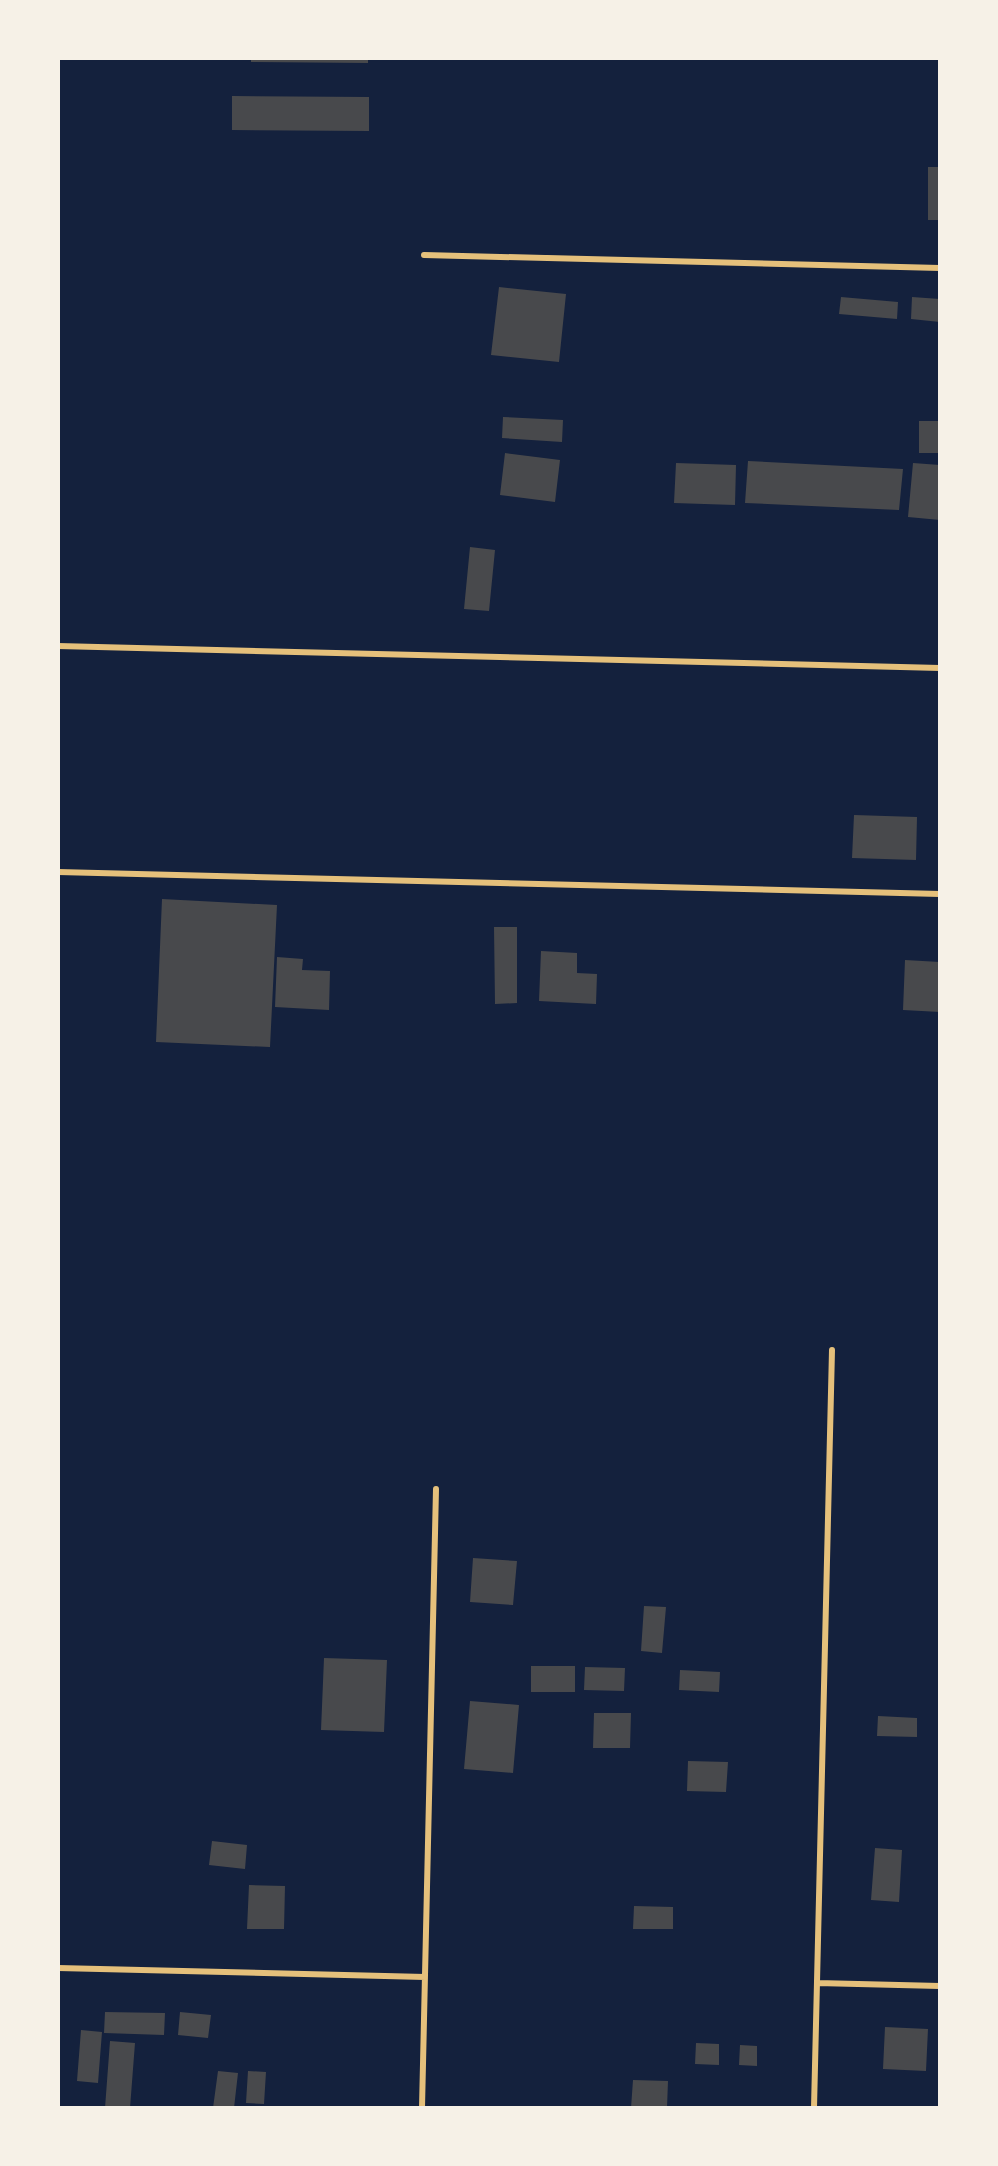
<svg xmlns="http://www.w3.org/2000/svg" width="998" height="2166" font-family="'Golos Text',sans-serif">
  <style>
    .building { fill: #48494c }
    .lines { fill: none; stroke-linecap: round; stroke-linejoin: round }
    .minor { stroke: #e5c07b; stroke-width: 6 }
  </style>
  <rect width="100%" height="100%" fill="#14213d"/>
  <!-- building -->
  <path class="building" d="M 251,58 L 368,58 L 368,63 L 251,62 Z
    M 232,96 L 369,97 L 369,131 L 232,130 Z
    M 928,167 L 940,167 L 940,220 L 928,220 Z
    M 499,287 L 566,294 L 559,362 L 491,355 Z
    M 841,297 L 898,302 L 897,319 L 839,314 Z
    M 912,297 L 940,299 L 940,322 L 911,319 Z
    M 503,417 L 563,420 L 562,442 L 502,438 Z
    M 919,421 L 940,421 L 940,453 L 919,453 Z
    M 505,453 L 560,460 L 555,502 L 500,495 Z
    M 748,461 L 903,469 L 899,510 L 745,503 Z
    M 676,463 L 736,465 L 735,505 L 674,503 Z
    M 913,463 L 940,465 L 940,520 L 908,517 Z
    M 470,547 L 495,550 L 489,611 L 464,609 Z
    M 854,815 L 917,817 L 916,860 L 852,858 Z
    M 162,899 L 277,905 L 270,1047 L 156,1042 Z
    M 494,927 L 517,927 L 517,1003 L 495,1004 Z
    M 541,951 L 577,953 L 577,973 L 597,974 L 596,1004 L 539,1001 Z
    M 277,957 L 303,959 L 302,970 L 330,971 L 329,1010 L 275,1007 Z
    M 905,960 L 940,962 L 940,1012 L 903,1010 Z
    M 473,1558 L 517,1561 L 513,1605 L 470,1602 Z
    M 644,1606 L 666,1607 L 662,1653 L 641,1651 Z
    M 324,1658 L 387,1660 L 384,1732 L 321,1730 Z
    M 531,1666 L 575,1666 L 575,1692 L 531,1692 Z
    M 585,1667 L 625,1668 L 624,1691 L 584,1690 Z
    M 680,1670 L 720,1672 L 719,1692 L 679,1690 Z
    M 470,1701 L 519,1705 L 513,1773 L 464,1769 Z
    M 594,1713 L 631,1713 L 630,1748 L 593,1748 Z
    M 878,1716 L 917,1718 L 917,1737 L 877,1736 Z
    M 688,1761 L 728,1762 L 726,1792 L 687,1791 Z
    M 212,1841 L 247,1845 L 245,1869 L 209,1865 Z
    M 875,1848 L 902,1850 L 899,1902 L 871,1900 Z
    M 249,1885 L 285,1886 L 284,1929 L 247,1929 Z
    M 634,1906 L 673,1907 L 673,1929 L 633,1929 Z
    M 105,2012 L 165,2013 L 164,2035 L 104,2033 Z
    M 180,2012 L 211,2015 L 208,2038 L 178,2035 Z
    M 885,2027 L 928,2029 L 926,2071 L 883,2069 Z
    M 81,2030 L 102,2032 L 98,2083 L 77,2081 Z
    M 110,2041 L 135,2043 L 130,2108 L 105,2108 Z
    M 696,2043 L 719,2044 L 719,2065 L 695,2064 Z
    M 740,2045 L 757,2046 L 757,2066 L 739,2065 Z
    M 218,2071 L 238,2073 L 234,2108 L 213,2108 Z
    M 248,2071 L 266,2072 L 264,2104 L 246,2103 Z
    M 633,2080 L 668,2081 L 667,2108 L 631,2108 Z"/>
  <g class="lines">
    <!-- minor -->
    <path class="minor" d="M 424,255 L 940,268
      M 58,646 L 940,668
      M 58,872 L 940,894
      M 58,1968 L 425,1977
      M 817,1983 L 940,1986
      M 422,2108 L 436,1489
      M 814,2108 L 832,1350"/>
  </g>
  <!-- border -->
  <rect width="998" height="2166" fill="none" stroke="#f6f1e7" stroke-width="120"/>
</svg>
